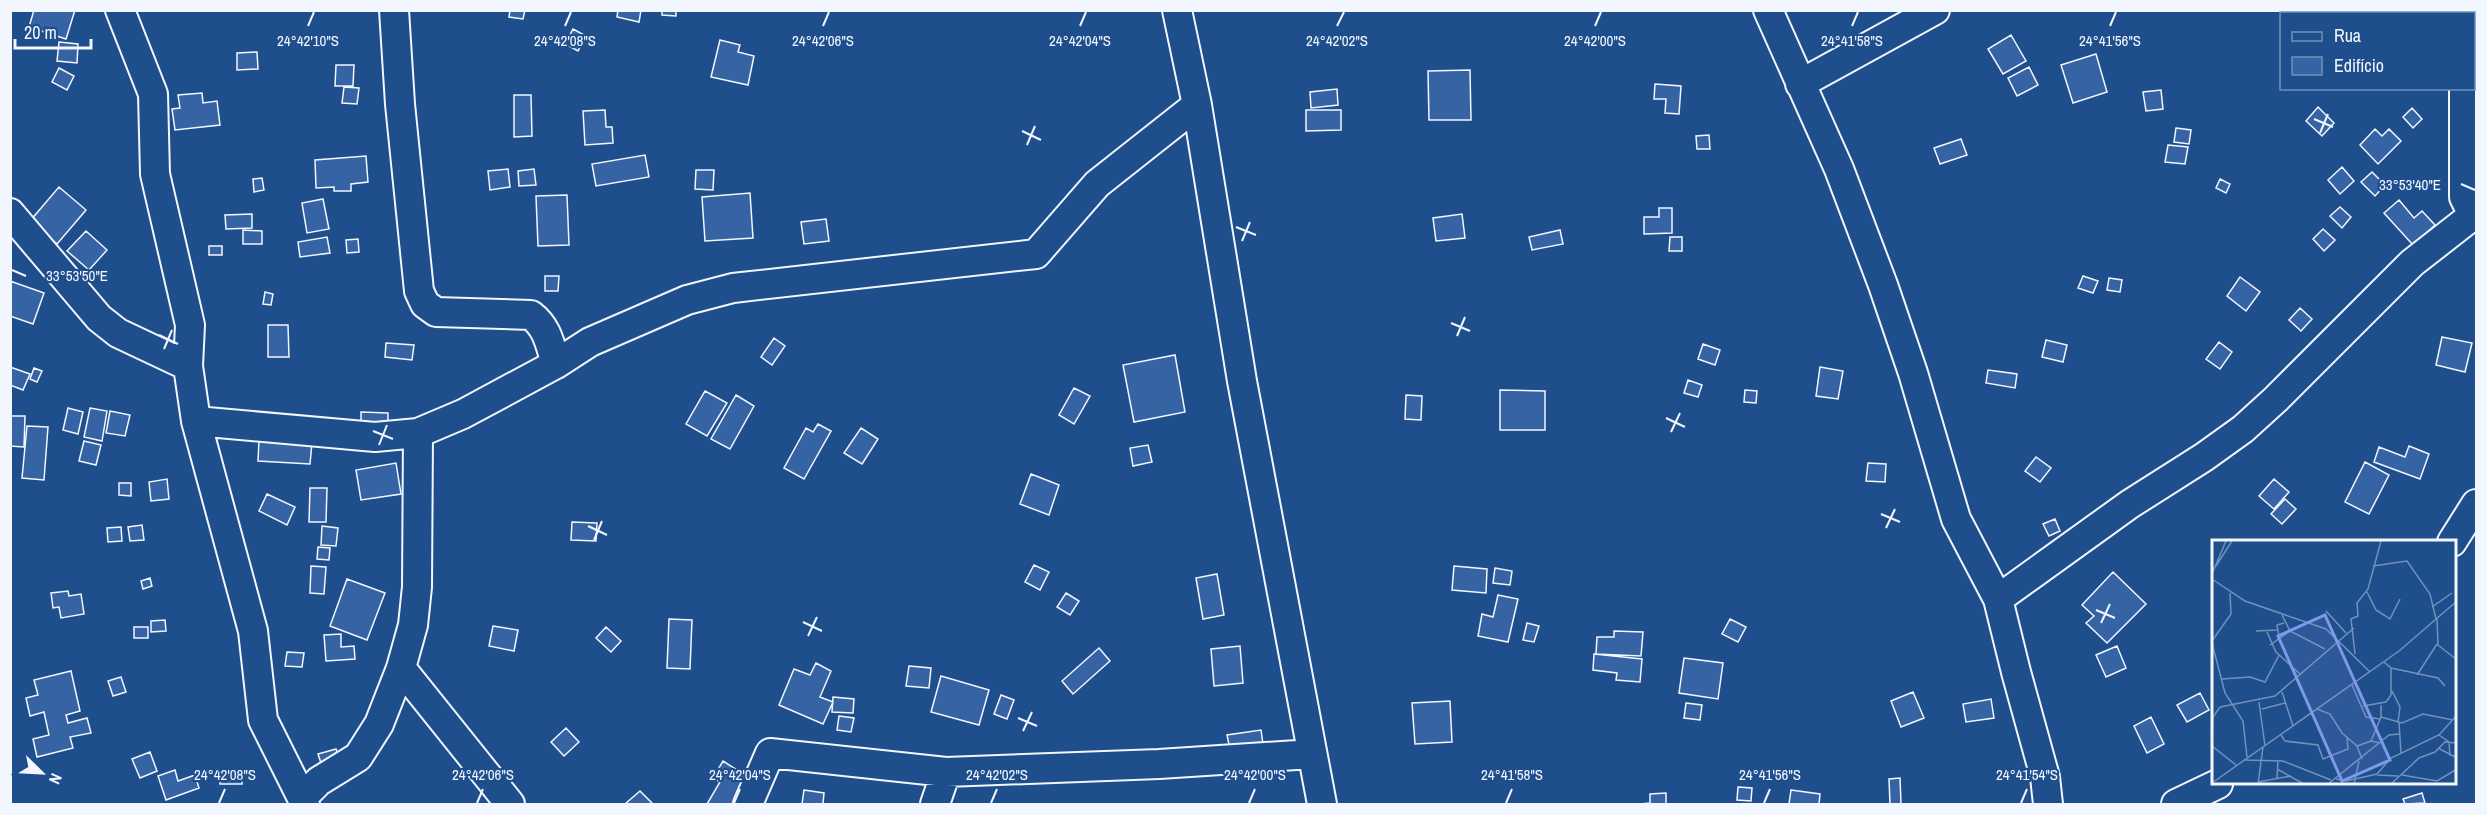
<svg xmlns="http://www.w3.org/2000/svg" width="2487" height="815" font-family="'Archivo Narrow',sans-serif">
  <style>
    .building { fill: #3563a3; stroke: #f2f6ff; stroke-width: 1.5 }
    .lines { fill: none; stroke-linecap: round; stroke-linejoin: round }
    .minor-casing { stroke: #f2f6ff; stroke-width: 32 }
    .minor { stroke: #1f4e8c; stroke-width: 28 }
    .ticks { fill: none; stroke: #f2f6ff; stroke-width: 2 }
    .inset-road { fill: none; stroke: #7391ba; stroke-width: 1.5 }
    .view { fill: #7d9aea; fill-opacity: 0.15; stroke: #7d9aea; stroke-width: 3 }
    .inset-edge { fill: none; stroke: #f2f6ff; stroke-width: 3 }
    .ticks-label { font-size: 15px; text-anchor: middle; fill: #f2f6ff; stroke: #1f4e8c; stroke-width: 4.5; stroke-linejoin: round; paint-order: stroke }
  </style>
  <rect width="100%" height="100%" fill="#1f4e8c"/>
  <!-- building -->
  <path class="building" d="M 34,10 L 75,10 L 66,39 L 29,27 Z
    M 510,10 L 525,10 L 523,19 L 509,17 Z
    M 618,10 L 641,10 L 639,22 L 617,17 Z
    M 662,10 L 676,10 L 676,16 L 662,15 Z
    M 573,29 L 586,36 L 578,51 L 565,44 Z
    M 2011,35 L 2026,61 L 2003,74 L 1988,49 Z
    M 720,40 L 740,45 L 738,52 L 754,56 L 748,85 L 711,77 Z
    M 59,42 L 78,44 L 77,63 L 57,61 Z
    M 257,52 L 258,69 L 237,70 L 237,53 Z
    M 2096,54 L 2107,92 L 2073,103 L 2061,65 Z
    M 336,65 L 354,65 L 353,86 L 335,86 Z
    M 2029,67 L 2038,85 L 2017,96 L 2008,78 Z
    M 59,68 L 74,76 L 67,90 L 52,82 Z
    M 1470,70 L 1471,120 L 1429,120 L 1428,71 Z
    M 1655,84 L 1681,86 L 1679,114 L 1665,113 L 1666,99 L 1654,99 Z
    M 344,87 L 359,88 L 357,104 L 342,103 Z
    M 1337,89 L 1338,105 L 1311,108 L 1310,92 Z
    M 2161,90 L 2163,109 L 2146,111 L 2143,92 Z
    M 202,93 L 203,103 L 217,101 L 220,125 L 175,130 L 172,109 L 180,108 L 178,95 Z
    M 514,95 L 531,95 L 532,136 L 514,137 Z
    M 2318,107 L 2334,123 L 2322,136 L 2306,121 Z
    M 2412,108 L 2422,119 L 2413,128 L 2403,117 Z
    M 605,110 L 606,127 L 612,127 L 613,143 L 585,145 L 583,111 Z
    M 1306,110 L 1341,110 L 1341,130 L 1306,131 Z
    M 2176,128 L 2191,130 L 2189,144 L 2174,142 Z
    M 2375,129 L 2382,136 L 2389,129 L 2401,141 L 2378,164 L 2360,145 Z
    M 1709,135 L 1710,149 L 1697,149 L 1696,136 Z
    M 1961,139 L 1967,155 L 1940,164 L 1934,148 Z
    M 2168,145 L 2188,147 L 2185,164 L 2165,162 Z
    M 645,155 L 649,177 L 596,186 L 592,164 Z
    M 366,156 L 368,182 L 351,184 L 351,191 L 334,191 L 334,187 L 316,188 L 315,160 Z
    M 2342,167 L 2354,181 L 2340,194 L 2328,180 Z
    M 508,169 L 510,187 L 490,190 L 488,171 Z
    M 534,169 L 536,185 L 519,186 L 518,171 Z
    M 696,170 L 714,170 L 713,190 L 695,189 Z
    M 2372,172 L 2385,185 L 2375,196 L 2361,182 Z
    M 262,178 L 264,190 L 254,192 L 253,179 Z
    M 2220,179 L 2230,184 L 2226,193 L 2216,188 Z
    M 59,187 L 86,210 L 57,244 L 30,221 Z
    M 750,193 L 753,238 L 705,241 L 702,197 Z
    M 567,195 L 569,245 L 538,246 L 536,196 Z
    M 323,199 L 329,229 L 307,233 L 302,203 Z
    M 2399,200 L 2414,218 L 2422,211 L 2435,225 L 2413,245 L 2384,213 Z
    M 2340,207 L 2351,217 L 2342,228 L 2330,216 Z
    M 1659,208 L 1672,208 L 1672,233 L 1644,234 L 1644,217 L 1659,217 Z
    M 252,214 L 252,228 L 226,229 L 225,215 Z
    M 1462,214 L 1465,238 L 1436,241 L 1433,218 Z
    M 826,219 L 829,241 L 804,244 L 801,222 Z
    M 2323,229 L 2335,240 L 2324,251 L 2313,239 Z
    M 243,230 L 262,231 L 262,244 L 243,244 Z
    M 1560,230 L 1563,244 L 1532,250 L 1529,237 Z
    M 86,231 L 107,250 L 89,270 L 67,251 Z
    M 327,237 L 330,253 L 300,257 L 298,242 Z
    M 1670,237 L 1682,237 L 1682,251 L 1669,251 Z
    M 358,239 L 359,252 L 347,253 L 346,240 Z
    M 209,246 L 222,246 L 222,255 L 209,255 Z
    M 545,276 L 559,276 L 558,291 L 545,291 Z
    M 2083,276 L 2098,281 L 2093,293 L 2078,288 Z
    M 2240,277 L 2260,292 L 2246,311 L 2227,296 Z
    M 2109,278 L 2122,280 L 2120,292 L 2107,290 Z
    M 10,281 L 44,293 L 33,324 L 10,316 Z
    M 265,292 L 273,294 L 271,305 L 263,304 Z
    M 2300,308 L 2312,319 L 2301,331 L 2289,320 Z
    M 268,325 L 288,325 L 289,357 L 268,357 Z
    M 2442,337 L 2472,343 L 2465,372 L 2436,365 Z
    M 774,338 L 785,346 L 772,365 L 761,357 Z
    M 2046,340 L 2067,345 L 2063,362 L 2042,357 Z
    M 2219,342 L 2232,352 L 2220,369 L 2206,359 Z
    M 386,343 L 414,345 L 412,360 L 385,357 Z
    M 1703,344 L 1720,350 L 1715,365 L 1698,359 Z
    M 1175,355 L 1185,412 L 1134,422 L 1123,365 Z
    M 10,367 L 30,374 L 23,390 L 10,385 Z
    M 1820,367 L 1843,371 L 1838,399 L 1816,396 Z
    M 34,368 L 42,371 L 37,382 L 30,379 Z
    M 1988,370 L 2017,374 L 2015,388 L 1986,383 Z
    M 1688,380 L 1702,385 L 1698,397 L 1684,393 Z
    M 1074,388 L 1090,396 L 1074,424 L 1059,415 Z
    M 1500,390 L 1545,391 L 1545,430 L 1500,430 Z
    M 1745,390 L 1757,391 L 1756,403 L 1744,402 Z
    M 705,391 L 727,403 L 707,436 L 686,424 Z
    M 736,395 L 754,406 L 730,449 L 711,439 Z
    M 1406,395 L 1422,396 L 1421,420 L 1405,419 Z
    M 68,408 L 83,412 L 78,434 L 63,430 Z
    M 90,408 L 107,411 L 102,441 L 84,437 Z
    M 110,411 L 130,415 L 125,436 L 106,433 Z
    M 361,412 L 388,413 L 388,425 L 361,424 Z
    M 10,416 L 25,416 L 24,447 L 10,446 Z
    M 818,424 L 831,431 L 804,479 L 784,468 L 806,428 L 813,432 Z
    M 27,426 L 48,427 L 44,480 L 22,478 Z
    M 861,428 L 878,439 L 862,464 L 844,453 Z
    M 259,440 L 312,443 L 310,464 L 258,461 Z
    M 84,441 L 101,445 L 96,465 L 79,461 Z
    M 1148,445 L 1152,462 L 1133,466 L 1130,448 Z
    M 2409,446 L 2429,454 L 2420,479 L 2374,462 L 2379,447 L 2405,457 Z
    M 2036,457 L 2051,468 L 2040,482 L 2025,471 Z
    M 2365,462 L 2389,475 L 2369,514 L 2345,502 Z
    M 396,463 L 401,494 L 361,500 L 356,470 Z
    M 1868,463 L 1886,464 L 1885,482 L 1866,481 Z
    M 1031,474 L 1059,485 L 1049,515 L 1020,504 Z
    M 167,479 L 169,499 L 151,501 L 149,482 Z
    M 2274,479 L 2289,492 L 2274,509 L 2259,496 Z
    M 119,483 L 131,483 L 131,496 L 119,495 Z
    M 310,488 L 327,488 L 326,522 L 309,522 Z
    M 267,494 L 295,507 L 287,525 L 259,511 Z
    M 2285,499 L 2296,509 L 2282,524 L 2271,514 Z
    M 2055,519 L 2060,531 L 2049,536 L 2043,524 Z
    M 572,522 L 597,523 L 596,541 L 571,540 Z
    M 142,525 L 144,540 L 130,541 L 128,527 Z
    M 322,526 L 338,528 L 336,546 L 321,545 Z
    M 121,527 L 122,541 L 108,542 L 107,528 Z
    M 318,547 L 330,548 L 329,560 L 317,559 Z
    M 1034,565 L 1049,572 L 1040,590 L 1025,582 Z
    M 311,566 L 326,567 L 324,594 L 310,593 Z
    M 1454,566 L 1487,569 L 1486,593 L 1452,590 Z
    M 1495,568 L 1512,571 L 1510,585 L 1493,583 Z
    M 2113,572 L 2146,604 L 2107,643 L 2086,623 L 2094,616 L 2082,605 Z
    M 1217,574 L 1224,615 L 1203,619 L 1196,578 Z
    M 150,578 L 152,586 L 143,589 L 141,581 Z
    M 347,579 L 385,593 L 367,640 L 330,626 Z
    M 68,591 L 69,596 L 81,594 L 84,614 L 61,618 L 59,607 L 53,608 L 51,593 Z
    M 1066,593 L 1079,601 L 1070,615 L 1057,607 Z
    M 1498,595 L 1518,599 L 1508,642 L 1478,636 L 1482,614 L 1493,617 Z
    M 669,619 L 692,620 L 690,669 L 667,668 Z
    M 1730,619 L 1746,627 L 1738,642 L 1722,634 Z
    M 165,620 L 166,631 L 151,632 L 151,621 Z
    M 1527,623 L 1539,626 L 1534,642 L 1523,640 Z
    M 493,626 L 518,630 L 514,651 L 489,646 Z
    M 134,627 L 148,627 L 148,638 L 134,638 Z
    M 606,627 L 621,641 L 611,652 L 596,638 Z
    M 1614,631 L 1643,632 L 1641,656 L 1596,654 L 1597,637 L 1614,637 Z
    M 341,634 L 341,647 L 354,646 L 355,659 L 326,661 L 324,635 Z
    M 1240,646 L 1243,683 L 1214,686 L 1211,649 Z
    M 2117,646 L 2126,668 L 2106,677 L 2096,655 Z
    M 1099,648 L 1110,661 L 1073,694 L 1062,681 Z
    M 287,652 L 304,653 L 302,667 L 285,666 Z
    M 1594,654 L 1642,659 L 1640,682 L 1616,680 L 1617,673 L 1593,670 Z
    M 1684,658 L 1723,663 L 1718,699 L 1679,693 Z
    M 816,663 L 831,671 L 820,697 L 833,702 L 823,724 L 779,705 L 794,669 L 810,675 Z
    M 909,666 L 931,668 L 929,688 L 906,686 Z
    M 71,671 L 80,711 L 66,715 L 68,723 L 87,718 L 91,733 L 70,737 L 73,748 L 37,757 L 33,739 L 49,735 L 44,712 L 30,716 L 26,698 L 38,695 L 34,680 Z
    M 941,676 L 989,690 L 979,725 L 931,712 Z
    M 121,677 L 126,692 L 113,696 L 108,681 Z
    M 1913,692 L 1924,718 L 1901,727 L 1891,701 Z
    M 2200,693 L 2209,710 L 2187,722 L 2177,705 Z
    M 1001,695 L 1014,700 L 1007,719 L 994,714 Z
    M 833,697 L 854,699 L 853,713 L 832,712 Z
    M 1991,699 L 1994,718 L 1966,722 L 1963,704 Z
    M 1450,701 L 1452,742 L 1415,744 L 1412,703 Z
    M 1686,703 L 1702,705 L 1700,720 L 1684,718 Z
    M 839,716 L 854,718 L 851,732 L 837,730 Z
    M 2151,717 L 2164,744 L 2147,753 L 2134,726 Z
    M 566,728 L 579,742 L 564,756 L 551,742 Z
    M 1261,730 L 1263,744 L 1230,750 L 1227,735 Z
    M 336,749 L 341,764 L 323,769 L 318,754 Z
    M 150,752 L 157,771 L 140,778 L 132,759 Z
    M 723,761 L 751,779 L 735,804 L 707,804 L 720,782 L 713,778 Z
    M 175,770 L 178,781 L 195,775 L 199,788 L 166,800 L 158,776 Z
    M 242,770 L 242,784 L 220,784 L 220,771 Z
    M 1900,778 L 1901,804 L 1890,804 L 1889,779 Z
    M 1738,787 L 1752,788 L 1751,801 L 1737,800 Z
    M 804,790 L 824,793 L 823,804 L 802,804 Z
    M 1791,790 L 1820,794 L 1819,804 L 1789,804 Z
    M 640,791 L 653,804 L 625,804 Z
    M 1666,793 L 1666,804 L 1640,804 L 1650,803 L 1650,794 Z
    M 2422,793 L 2425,803 L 2405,804 L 2403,799 Z"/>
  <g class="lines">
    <!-- minor casing -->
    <g class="minor-casing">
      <path id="minor" d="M 120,10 L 153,94 L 155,174 L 190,325 L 188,366 L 196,421 L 253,631 L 263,720 L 305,804
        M 394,10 L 400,104 L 419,291 L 425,304 L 436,312 L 531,315 C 548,328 550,345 556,364
        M 1177,10 L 1197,105 L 1242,381 L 1322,804
        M 1768,10 L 1839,169 L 1883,285 L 1913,373 L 1956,519 L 1998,599 L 2016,672 L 2045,777 L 2048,804
        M 2465,14 L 2465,10
        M 1800,84 L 1935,10
        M 2464,88 L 2464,197 L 2469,207 L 2476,211
        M 10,213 L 99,318 L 118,333 L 188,366
        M 196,421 L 375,437 L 418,433 L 463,414 L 556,364 L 590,342 L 687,300 L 733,288 L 1036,254 L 1097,184 L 1197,105
        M 2452,542 L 2476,504
        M 1998,599 L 2130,504 L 2204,457 L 2243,429 L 2276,399 L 2412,263 L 2476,213
        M 401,668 L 510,804
        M 302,798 L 319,781 L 358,757 L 379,724 L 401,668 L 413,625 L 417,587 L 418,433
        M 748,804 L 770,753 L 946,772 L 1159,764 L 1312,754
        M 935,804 L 946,772
        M 2176,804 L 2218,784"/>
    </g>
    <!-- minor -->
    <use href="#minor" class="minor"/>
  </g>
  <!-- ticks -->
  <path class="ticks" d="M 308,26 L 314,12M 565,26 L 571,12M 823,26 L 829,12M 1080,26 L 1086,12M 1337,26 L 1344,12M 1595,26 L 1601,12M 1852,26 L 1858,12M 2110,26 L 2116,12M 2314,119 L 2333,127M 1022,131 L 1041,140M 2320,133 L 2328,114M 1027,145 L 1035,126M 2461,184 L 2475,190M 1236,227 L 1256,235M 1242,241 L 1250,222M 12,270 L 26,276M 1451,323 L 1470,331M 159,335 L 178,344M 1457,336 L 1465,317M 164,349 L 172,330M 1666,418 L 1685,427M 373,431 L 393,439M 1671,432 L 1680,413M 379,445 L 387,425M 1881,514 L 1900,522M 588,526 L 607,535M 1886,528 L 1895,509M 594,540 L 602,521M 2096,610 L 2115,618M 803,622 L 822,631M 2101,623 L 2110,604M 808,636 L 817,617M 1018,718 L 1037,726M 1023,731 L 1032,712M 219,803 L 225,789M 477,803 L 483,789M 734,803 L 740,789M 991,803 L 997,789M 1249,803 L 1255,789M 1506,803 L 1512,789M 1764,803 L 1770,789M 2021,803 L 2027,789"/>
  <!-- overview -->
  <g transform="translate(2212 540)">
    <rect width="244" height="244" fill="#1f4e8c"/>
    <path class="inset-road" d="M 4,26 L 20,1M 161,26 L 195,21 L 218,54 L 224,79M 0,34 L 14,1M 0,39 L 33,61 L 114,89 L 158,132M 155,52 L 164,70 L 178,79 L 188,59M 220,67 L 240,53M 114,71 L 134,93M 70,75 L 78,91 L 113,109M 225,79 L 226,105 L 245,120M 44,91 L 65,90M 55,92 L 64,112 L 88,134M 67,97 L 65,85 L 72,83M 0,101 L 19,74 L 18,53M 0,103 L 13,153 L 31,181 L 35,217M 58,105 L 78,91M 143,114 L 139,79 L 146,76 L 145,63 L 156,49 L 169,1M 172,122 L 179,128 L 226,138 L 233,146M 205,135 L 225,104M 10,139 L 38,137 L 53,142 L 67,115M 140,145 L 154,177 L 168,179M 180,151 L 188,167 L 186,182M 70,152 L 81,186M 47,162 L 53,206M 151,166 L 174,162 L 179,155 L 179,128M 8,167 L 63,156 L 142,88M 50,169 L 73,163M 105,169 L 118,174 L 130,193 L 145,206 L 150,219M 169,177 L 190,183 L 211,174 L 241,180M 187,182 L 189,213M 69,195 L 73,201 L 106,205 L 111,219 L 136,209 L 135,198M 227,195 L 237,202 L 238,216M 0,201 L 1,177 L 8,167M 159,201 L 169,177 L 169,165M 0,206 L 24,225M 145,206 L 159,201 L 168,203M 226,208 L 245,218M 33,220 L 71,221 L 119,240M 65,229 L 90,243M 165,235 L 186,236M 190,235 L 225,241 L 245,229M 65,238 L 66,220M 124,239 L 134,241 L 165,234 L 179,218 L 227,195 L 245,175M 46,242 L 79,236M 0,243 L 187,111 L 245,61M 46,244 L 51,207M 116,244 L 177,195 L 187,194M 142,244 L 147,221M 179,244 L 207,218 L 223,212 L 233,202 L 245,203"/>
    <path class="view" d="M 113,75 L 178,220 L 130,241 L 66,96 Z"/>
    <rect width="244" height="244" class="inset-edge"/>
  </g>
  <g class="ticks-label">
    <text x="308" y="46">24°42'10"S</text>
    <text x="565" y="46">24°42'08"S</text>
    <text x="823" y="46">24°42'06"S</text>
    <text x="1080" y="46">24°42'04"S</text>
    <text x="1337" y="46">24°42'02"S</text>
    <text x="1595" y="46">24°42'00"S</text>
    <text x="1852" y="46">24°41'58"S</text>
    <text x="2110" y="46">24°41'56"S</text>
    <text x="2410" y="190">33°53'40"E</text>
    <text x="77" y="281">33°53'50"E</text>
    <text x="225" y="780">24°42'08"S</text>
    <text x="483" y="780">24°42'06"S</text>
    <text x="740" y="780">24°42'04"S</text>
    <text x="997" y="780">24°42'02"S</text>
    <text x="1255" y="780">24°42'00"S</text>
    <text x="1512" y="780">24°41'58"S</text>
    <text x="1770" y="780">24°41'56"S</text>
    <text x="2027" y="780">24°41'54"S</text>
  </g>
  <!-- border -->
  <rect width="2487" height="815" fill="none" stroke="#f2f6ff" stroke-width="24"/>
  <!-- legend -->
  <rect x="2280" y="12" width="195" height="78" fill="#1f4e8c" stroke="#7391ba" stroke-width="1.5"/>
  <rect x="2292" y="32" width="30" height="9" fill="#1f4e8c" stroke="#7391ba" stroke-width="1.5"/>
  <text x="2334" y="42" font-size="18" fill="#f2f6ff">Rua</text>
  <rect x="2292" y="57" width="30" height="18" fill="#3563a3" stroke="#7391ba" stroke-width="1.5"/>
  <text x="2334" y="72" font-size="18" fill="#f2f6ff">Edifício</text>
  <!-- north arrow -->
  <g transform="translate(42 773) rotate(114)" stroke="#1f4e8c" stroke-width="4.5" paint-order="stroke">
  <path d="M0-4.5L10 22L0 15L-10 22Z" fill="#f2f6ff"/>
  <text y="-9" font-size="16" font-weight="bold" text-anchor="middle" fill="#f2f6ff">N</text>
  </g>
  <!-- scale -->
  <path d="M15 39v9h76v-9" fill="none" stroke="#f2f6ff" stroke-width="3"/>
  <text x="24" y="39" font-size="18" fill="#f2f6ff" stroke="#1f4e8c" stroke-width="4.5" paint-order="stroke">20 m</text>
</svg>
